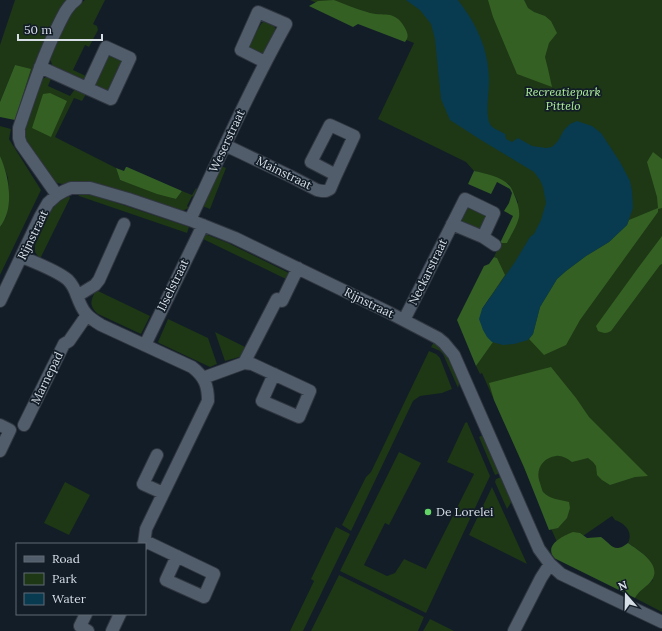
<svg xmlns="http://www.w3.org/2000/svg" width="662" height="631" font-family="Lora,serif">
  <style>
    .green { fill: #1e3715 }
    .forest { fill: #346024 }
    .water { fill: #093b50 }
    .lines { fill: none; stroke-linecap: round; stroke-linejoin: round }
    .minor-casing { stroke: #303640; stroke-width: 14 }
    .minor { stroke: #515d6b; stroke-width: 12 }
    .poi-dot { fill: #65d467; stroke: #121d28; stroke-width: 1.5 }
    .labels { text-anchor: middle; stroke-width: 3.5; stroke-linejoin: round; paint-order: stroke }
    .park-label { font-size: 12px; font-style: italic; fill: #aff099; stroke: #121d28 }
    .street-label { font-size: 12px; fill: #d7dee6; stroke: #121d28 }
    .poi-label { font-size: 12px; fill: #d7dee6; stroke: #121d28; text-anchor: start }
  </style>
  <rect width="100%" height="100%" fill="#121d28"/>
  <!-- green -->
  <path class="green" d="M 15,0 L 70,0 L 15,120 L 15,65 L 0,102 L 0,45 Z
    M 85,0 L 105,0 L 93,24 L 97,26 L 98,30 L 89,47 L 85,45 L 73,70 L 88,77 L 83,81 L 53,67 L 50,59 L 71,12 L 76,7 Z
    M 310,0 L 662,0 L 662,612 L 635,598 L 638,592 L 653,580 L 642,553 L 628,543 C 633,532 626,524 615,520 L 612,516 L 561,551 L 482,373 L 480,374 L 476,366 L 478,363 L 497,258 L 494,257 L 500,243 L 505,243 L 518,202 L 509,184 L 488,175 L 474,171 L 466,162 L 378,119 L 414,43 L 345,16 Z
    M 263,22 C 268,22 265,22 270,23 C 280,28 274,36 270,43 C 268,48 267,52 263,55 L 251,49 L 250,48 L 250,43 L 261,24 Z
    M 110,56 C 115,55 120,58 123,62 L 110,90 L 107,92 L 96,86 L 96,82 L 106,59 Z
    M 52,76 L 48,86 L 70,96 L 75,89 L 86,94 L 82,101 L 74,98 L 55,137 L 116,168 L 120,180 L 176,199 L 182,191 L 192,195 L 196,188 L 197,189 L 193,197 L 192,196 L 187,206 L 189,208 L 182,211 L 177,210 L 98,184 C 91,182 85,181 78,182 C 67,183 62,187 52,180 C 43,166 26,147 24,130 L 41,80 L 46,77 Z
    M 0,126 L 11,129 L 9,139 L 41,190 L 0,275 L 0,227 L 6,217 L 9,197 L 8,178 L 0,156 Z
    M 221,166 L 226,168 L 210,209 L 202,206 Z
    M 78,194 L 85,194 L 93,195 L 189,227 L 187,233 L 79,196 Z
    M 69,196 L 70,198 L 40,259 L 35,252 L 35,245 L 52,209 L 60,201 Z
    M 467,207 L 488,216 L 485,227 L 478,231 C 462,222 457,225 467,207 Z
    M 205,234 L 228,243 L 291,274 L 288,280 L 203,239 Z
    M 96,290 L 150,316 L 141,334 L 98,314 C 88,305 91,300 96,290 Z
    M 168,319 L 208,338 L 217,364 L 210,367 L 159,343 L 158,342 Z
    M 215,332 L 247,348 L 243,356 L 225,361 Z
    M 434,342 C 448,352 452,366 459,381 L 459,384 L 458,388 L 443,354 L 440,351 L 431,347 Z
    M 429,351 L 436,354 L 440,358 L 452,389 L 442,393 L 420,396 L 413,401 L 351,531 L 342,525 L 366,477 L 371,472 Z
    M 467,422 L 490,476 L 426,613 L 340,571 L 399,452 L 421,463 L 389,525 L 385,523 L 364,565 L 387,576 L 395,573 L 404,559 L 426,569 L 474,474 L 447,462 L 465,423 Z
    M 483,435 L 500,473 L 495,475 L 479,437 Z
    M 501,477 L 512,501 L 507,509 L 495,482 L 496,479 Z
    M 65,482 L 90,495 L 69,535 L 44,523 Z
    M 492,487 L 527,564 L 469,535 Z
    M 336,527 L 350,534 L 303,631 L 290,631 L 314,581 L 311,579 Z
    M 339,575 L 424,617 L 418,631 L 311,631 Z
    M 430,619 L 454,631 L 423,631 Z"/>
  <!-- forest -->
  <path class="forest" d="M 334,0 C 345,4 356,9 367,12 C 383,18 394,8 405,28 C 408,34 409,37 405,42 L 358,24 L 353,27 L 309,6 L 318,1 Z
    M 488,0 L 524,0 L 528,8 L 534,12 L 545,16 L 551,21 L 557,33 L 549,43 L 545,57 L 548,69 L 552,87 L 517,74 L 493,17 Z
    M 15,65 L 31,69 L 15,120 L 0,117 L 0,102 Z
    M 50,93 L 67,101 L 51,137 L 32,128 L 43,94 Z
    M 653,152 L 662,159 L 662,208 L 658,209 L 658,212 L 580,320 L 566,345 L 544,355 L 529,339 L 533,334 L 540,307 L 557,279 L 566,271 L 586,256 L 609,242 L 627,225 L 629,220 L 658,208 L 657,197 L 647,162 Z
    M 0,156 C 9,176 15,208 0,227 Z
    M 126,167 L 127,167 L 182,191 L 176,199 L 157,194 L 120,180 L 116,168 L 124,171 Z
    M 474,171 C 484,173 502,177 509,185 C 512,188 514,194 516,199 C 518,204 520,212 519,217 C 517,226 511,235 507,243 L 500,243 L 513,216 L 504,211 L 509,203 L 512,193 L 510,189 L 497,182 L 491,194 L 468,184 Z
    M 662,236 L 662,264 L 660,265 L 611,331 C 606,334 603,333 598,331 L 596,326 L 638,268 Z
    M 494,257 L 497,258 L 505,275 L 482,309 L 493,342 L 476,366 L 457,320 L 484,266 L 489,264 Z
    M 551,367 L 576,398 L 589,417 L 648,476 L 635,477 L 610,485 L 602,480 L 597,475 L 596,466 L 593,462 L 588,458 L 572,462 C 568,459 561,455 556,456 C 542,458 535,470 540,483 C 541,486 542,490 543,492 C 549,499 561,500 569,502 L 570,508 L 567,518 L 558,528 L 549,530 L 524,467 L 494,400 L 489,383 Z
    M 573,532 L 580,533 L 587,538 L 601,537 C 612,545 614,554 628,543 C 639,551 662,564 652,580 C 646,588 640,589 635,598 L 558,560 C 556,559 554,558 553,556 C 545,544 565,535 573,532 Z"/>
  <!-- water -->
  <path class="water" d="M 406,0 L 458,0 C 477,25 489,50 489,81 C 489,93 485,115 490,124 C 492,129 501,131 505,134 L 506,139 L 512,142 L 518,138 L 532,146 L 546,148 L 552,147 L 558,141 L 564,130 L 570,124 L 577,121 L 592,126 L 601,133 L 620,162 L 630,181 L 632,191 L 633,208 L 627,225 L 609,242 L 586,256 L 566,271 L 557,279 L 540,307 L 533,334 L 528,340 L 514,344 L 503,345 L 492,342 L 487,337 L 483,330 L 479,319 L 482,309 L 515,262 L 530,237 L 534,234 L 541,220 L 546,203 L 543,187 L 540,180 L 534,172 L 481,140 L 450,120 L 441,99 L 435,39 L 431,24 L 420,10 Z"/>
  <g class="lines">
    <!-- minor casing -->
    <g class="minor-casing">
      <path id="minor" d="M 40,67 L 111,99 L 130,58 L 106,47 L 87,88
        M 225,145 L 290,176 L 317,190 L 322,191 L 326,191 L 330,189 L 336,175 L 311,162 L 330,125 L 354,136 L 336,175
        M 57,195 L 21,144 L 19,138 L 19,128 C 31,93 42,58 58,26 C 63,16 67,6 76,0
        M 190,220 C 221,154 251,87 286,24 L 258,12 L 241,50 L 265,62
        M 124,224 L 99,280 L 95,285 L 77,296 C 83,312 86,316 101,325 L 192,367 C 205,377 208,386 208,401 L 146,529 L 144,544
        M 483,237 L 495,245
        M 22,257 C 34,262 58,271 68,280 C 72,284 75,290 77,296
        M 0,301 L 40,217 L 48,203 L 57,195 L 64,191 L 71,188 L 90,188 L 128,199 L 190,220 L 235,238 L 388,312 L 438,338 L 444,343 L 454,355 L 539,549 L 550,564 L 561,574 L 662,622
        M 404,320 L 465,199 L 494,213 L 483,237 L 452,224
        M 145,345 L 203,225
        M 244,363 L 277,299 L 282,301 L 298,268
        M 203,378 L 244,363 L 252,364 L 310,391 L 299,417 L 262,401 L 274,374
        M 0,425 L 10,430 L 0,451
        M 24,425 L 64,344 L 69,341 L 87,315
        M 157,455 L 143,484 L 163,493
        M 145,541 L 214,574 L 204,597 L 166,580 L 177,556
        M 86,614 L 80,626 L 88,631
        M 112,631 L 120,614
        M 514,631 L 541,578 L 550,564"/>
    </g>
    <!-- minor -->
    <use href="#minor" class="minor"/>
  </g>
  <!-- markers -->
  <circle class="poi-dot" cx="428" cy="512" r="4"/>
  <g class="labels">
    <!-- park labels -->
    <g class="park-label">
      <text x="563" y="96">Recreatiepark<tspan x="563" dy="14">Pittelo</tspan></text>
    </g>
    <!-- street labels -->
    <g class="street-label">
      <text transform="translate(227 141) rotate(-65)" y="4">Weserstraat</text>
      <text transform="translate(284 173) rotate(26)" y="4">Mainstraat</text>
      <text transform="translate(33 235) rotate(-64)" y="4">Rijnstraat</text>
      <text transform="translate(428 272) rotate(-64)" y="4">Neckarstraat</text>
      <text transform="translate(173 285) rotate(-64)" y="4">IJselstraat</text>
      <text transform="translate(369 303) rotate(26)" y="4">Rijnstraat</text>
      <text transform="translate(47 378) rotate(-64)" y="4">Marnepad</text>
    </g>
    <!-- poi labels -->
    <g class="poi-label">
      <text x="436" y="516">De Lorelei</text>
    </g>
  </g>
  <!-- legend -->
  <rect x="16" y="543" width="130" height="72" fill="#121d28" stroke="#616a74"/>
  <rect x="24" y="556" width="20" height="6" fill="#515d6b" stroke="#616a74"/>
  <text x="52" y="563" font-size="12" fill="#d7dee6">Road</text>
  <rect x="24" y="573" width="20" height="12" fill="#1e3715" stroke="#616a74"/>
  <text x="52" y="583" font-size="12" fill="#d7dee6">Park</text>
  <rect x="24" y="593" width="20" height="12" fill="#093b50" stroke="#616a74"/>
  <text x="52" y="603" font-size="12" fill="#d7dee6">Water</text>
  <!-- north arrow -->
  <g transform="translate(626 595) rotate(340)" stroke="#121d28" stroke-width="3" paint-order="stroke">
  <path d="M0-3L7 15L0 10L-7 15Z" fill="#d7dee6"/>
  <text y="-6" font-size="11" font-weight="bold" text-anchor="middle" fill="#d7dee6">N</text>
  </g>
  <!-- scale -->
  <path d="M18 34v6h84v-6" fill="none" stroke="#d7dee6" stroke-width="2"/>
  <text x="24" y="34" font-size="12" fill="#d7dee6" stroke="#121d28" stroke-width="3" paint-order="stroke">50 m</text>
</svg>
